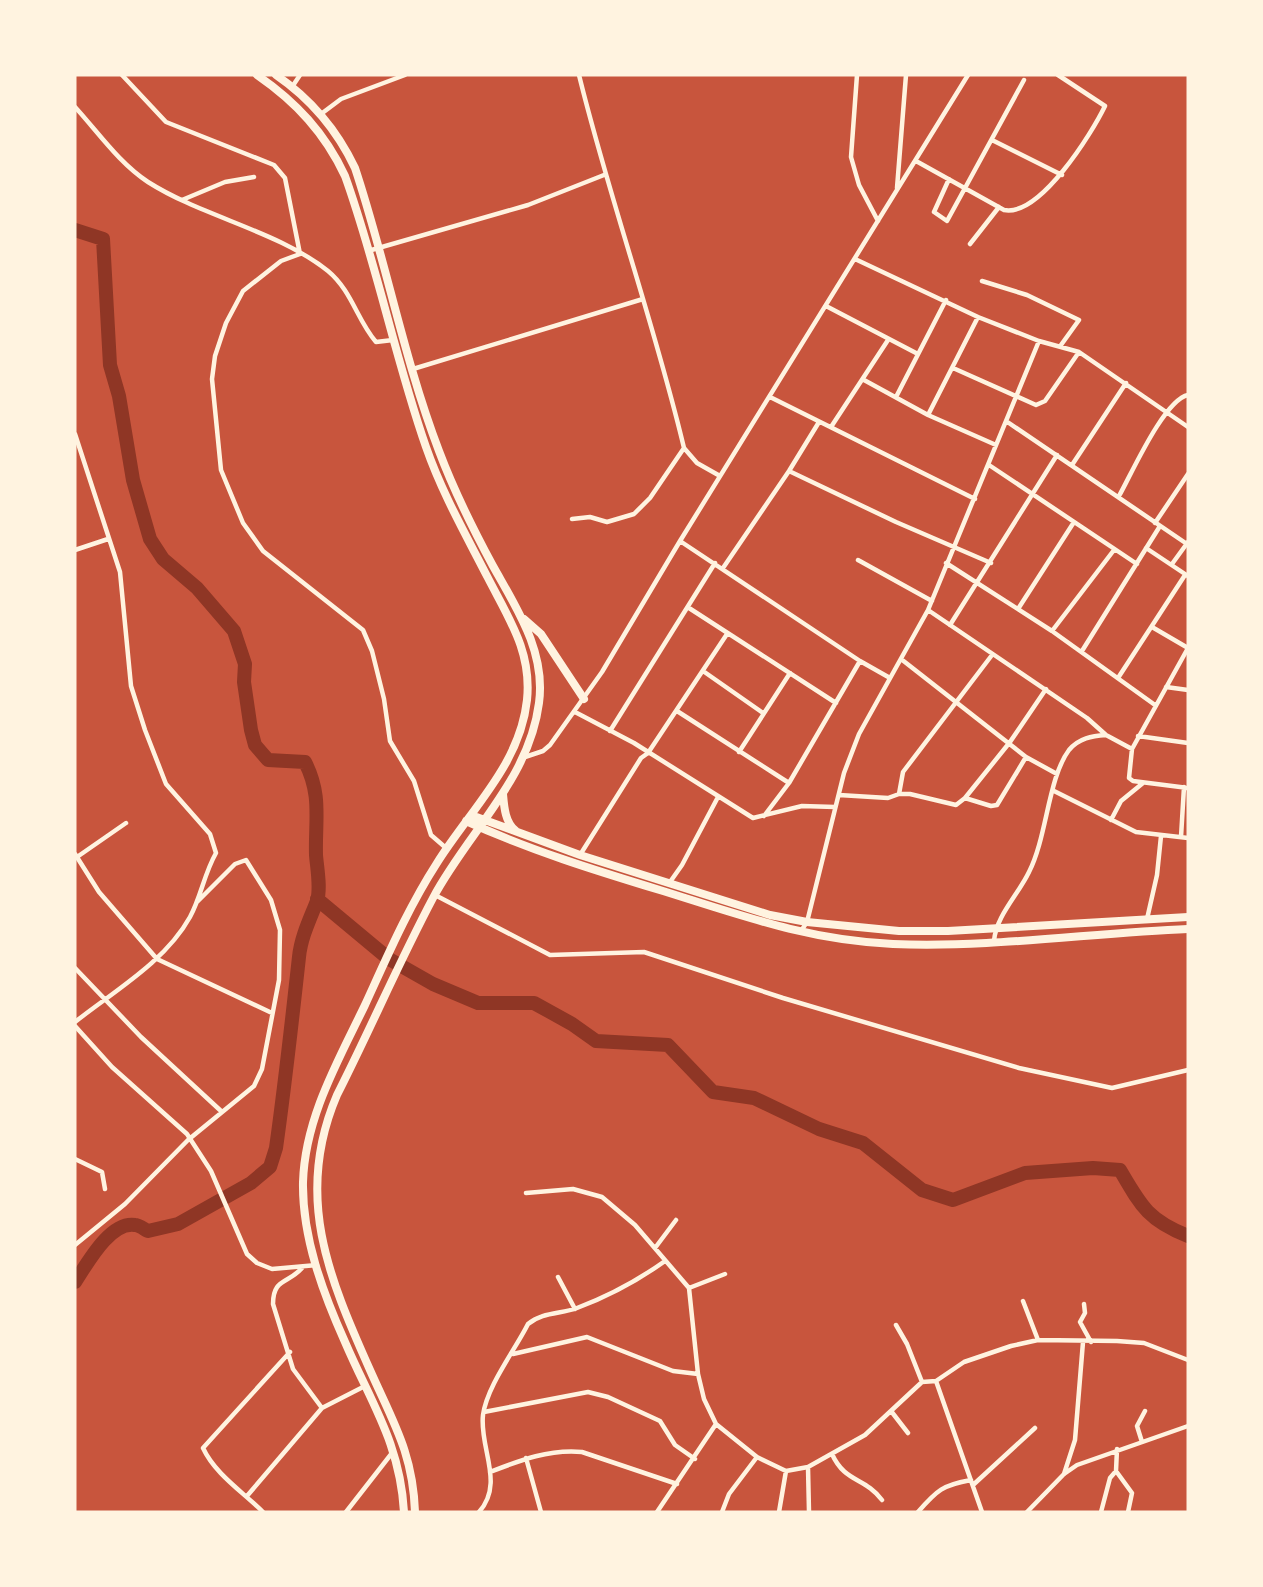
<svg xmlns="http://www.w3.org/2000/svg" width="1263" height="1587" font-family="Figtree,sans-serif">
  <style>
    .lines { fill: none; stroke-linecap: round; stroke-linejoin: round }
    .river { stroke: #8f3625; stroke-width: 14 }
    .minor { stroke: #fff3e0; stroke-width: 4.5 }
    .primary { stroke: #fff3e0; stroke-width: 8 }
  </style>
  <rect width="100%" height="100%" fill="#c8553d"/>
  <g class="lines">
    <!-- river -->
    <path class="river" d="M 75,230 L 103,239 L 110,365 L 119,396 L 133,480 L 150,539 L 163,559 L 197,588 L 234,631 L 245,664 L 244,682 L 251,730 L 255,745 L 268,760 L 305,762 C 322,795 315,820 316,855 C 317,868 321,888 317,901 C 310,919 301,937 299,957 C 292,1021 285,1084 276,1148 L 270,1167 L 251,1183 L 178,1224 L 148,1231 C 144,1229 139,1225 135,1225 C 110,1221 87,1264 75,1282
      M 317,899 L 389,959 L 433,984 L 478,1003 L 534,1003 L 572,1024 L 596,1041 L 668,1045 L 713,1092 L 754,1098 L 819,1129 L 863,1143 L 922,1190 L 953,1200 L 1025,1173 L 1093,1168 L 1120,1170 C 1141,1206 1148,1220 1188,1236"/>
    <!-- minor -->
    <path class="minor" d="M 122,75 L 166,122 L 274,165 L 285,178 L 300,254
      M 579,75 C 610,201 654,322 684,448 L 697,463 L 720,476
      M 857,75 L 851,157 L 859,185 L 878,221
      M 292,87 L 300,75
      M 75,107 C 98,132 119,163 148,182 C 203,217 278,231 328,271 C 352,291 357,320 376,342 L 393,340
      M 321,114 L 341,99 L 405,75
      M 992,140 L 1062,175
      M 916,161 L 1004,210 C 1040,217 1092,133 1105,106 L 1058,75
      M 949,179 L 934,212 L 947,221 L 1024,80
      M 897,188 L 906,75
      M 182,200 L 225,182 L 254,177
      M 970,244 L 999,207
      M 368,251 L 528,205 L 604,175
      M 300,254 L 281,261 L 243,291 L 226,323 L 215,356 L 212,379 L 221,470 L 243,523 L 263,551 L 363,630 L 372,651 L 384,699 L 390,741 L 414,781 L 431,835 L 446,848
      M 855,259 L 978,317 L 1039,341 L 1079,352 L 1188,427
      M 982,281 L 1027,295 L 1079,320 L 1061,345
      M 826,306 L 916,353
      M 953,368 L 1036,405 L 1045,401 L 1079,352
      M 413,369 L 643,299
      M 864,380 L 928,415 L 996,445
      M 770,397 L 975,499
      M 896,397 L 946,300
      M 928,415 L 978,317
      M 1006,421 L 1187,544
      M 831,427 L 888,340
      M 75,434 L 120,572 L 131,686 L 145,730 L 166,784 L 210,834 L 216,853 C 204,874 201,897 190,917 C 165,962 114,991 75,1022
      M 989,465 L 1137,564
      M 1072,465 L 1126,383
      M 789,471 L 896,522 L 991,563
      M 1119,496 C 1132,473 1164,400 1188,395
      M 572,519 L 590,517 L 607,522 L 634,514 L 650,498 L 684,448
      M 1155,523 L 1188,474
      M 680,541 L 860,661 L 890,678
      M 1146,548 L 1188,576
      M 75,550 L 108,539
      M 858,560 L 932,601
      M 946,563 L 1052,631 L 1155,705
      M 1172,564 L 1188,542
      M 723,568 L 789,471 L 819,422
      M 689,608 L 836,703
      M 1018,609 L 1074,522
      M 928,610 L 1087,718 L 1106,735 L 1132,749
      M 950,625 L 1057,455
      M 1152,627 L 1188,648
      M 1052,631 L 1114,550
      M 1188,648 L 1132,749 L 1129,778 L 1133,781 L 1188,788
      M 1082,651 L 1160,526
      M 901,659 L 1026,757 L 1057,774
      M 703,671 L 763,713
      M 1118,678 L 1185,575
      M 1166,687 L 1188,690
      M 677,711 L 789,783
      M 575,712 L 634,743 L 753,818 L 802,806 L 835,807
      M 610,731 L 715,563
      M 1138,736 L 1188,743
      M 739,752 L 790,673
      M 525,757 L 543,751 L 550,745 L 602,672 L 680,541 L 968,75
      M 1054,791 L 1136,832 L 1188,838
      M 899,794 L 903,772 L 992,655
      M 839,795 L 888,798 L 899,794 L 910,794 L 956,805 L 965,798 L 991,806 L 997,805 L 1026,757
      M 965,798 L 1010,742 L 1046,689
      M 764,816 L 789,783 L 860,661
      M 1111,820 L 1121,801 L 1143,783
      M 1181,837 L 1184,787
      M 75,854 L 99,892 L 157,959 L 272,1013
      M 580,855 L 641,758 L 648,753 L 727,634
      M 77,857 L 126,823
      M 670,882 L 682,865 L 718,797
      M 435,895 L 550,955 L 644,952 L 783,998 L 1019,1068 L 1112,1088 L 1188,1070
      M 1147,919 L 1157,875 L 1161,836
      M 801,931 L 807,922 L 844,773 L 859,734 L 928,610 L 1039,341
      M 994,941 C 996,916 1018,895 1029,872 C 1047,837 1048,778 1069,750 C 1079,738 1092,736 1106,735
      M 75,968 L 141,1037 L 221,1111
      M 75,1026 L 112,1067 L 187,1134 L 211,1171 L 247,1254 L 257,1263 L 272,1269 L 317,1265
      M 75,1159 L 102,1172 L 105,1189
      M 526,1193 L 573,1189 L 602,1197 L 635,1225 L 689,1288 L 698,1374 L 704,1399 L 716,1424 L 757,1457 L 786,1471 L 808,1467 L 865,1435 L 922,1382 L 936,1381 L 964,1362 L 1011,1346 L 1038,1340 L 1117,1341 L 1144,1343 L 1188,1360
      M 75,1245 L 125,1204 L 188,1140 L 254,1086 L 262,1069 L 279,980 L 280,930 L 271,900 L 246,860 L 235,864 L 197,902
      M 655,1248 L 676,1220
      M 302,1268 C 288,1284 273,1278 273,1304 L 293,1369 L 322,1408
      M 558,1277 L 575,1309
      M 689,1288 L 725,1274
      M 1023,1301 L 1038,1340
      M 1084,1304 L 1085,1313 L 1080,1322 L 1091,1342
      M 896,1325 L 907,1344 L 922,1382
      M 513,1354 L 587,1337 L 673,1371 L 698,1374
      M 936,1381 L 982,1512
      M 891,1411 L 908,1433
      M 484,1412 L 588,1392 L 608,1397 L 660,1421 L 675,1445 L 695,1459
      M 1142,1442 L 1137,1426 L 1145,1411
      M 1117,1449 L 1116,1471 L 1132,1493 L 1128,1512
      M 832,1454 C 845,1483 865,1477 882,1500
      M 526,1458 L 541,1512
      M 808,1467 L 809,1512
      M 490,1472 C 521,1460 549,1449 582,1452 L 677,1484
      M 1064,1474 L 1075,1440 L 1083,1342
      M 973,1485 L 1035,1428
      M 247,1496 L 322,1408 L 365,1386
      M 263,1512 C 243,1492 215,1474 203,1448 L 290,1352
      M 346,1512 L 392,1453
      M 479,1512 C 505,1483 479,1448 483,1415 C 487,1386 515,1350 528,1324 C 542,1312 561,1314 577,1308 C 609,1296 637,1281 665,1261
      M 657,1512 L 716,1424
      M 722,1512 L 729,1494 L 757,1457
      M 779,1512 L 786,1471
      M 918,1512 C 937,1490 943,1485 971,1480
      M 1027,1512 L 1064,1474 L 1077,1465 L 1188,1426
      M 1101,1512 L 1110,1478 L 1116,1471"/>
    <!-- primary -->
    <path class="primary" d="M 257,75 C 296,102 325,133 345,176 C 377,265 395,358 426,447 C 442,493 466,535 488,578 C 509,619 532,652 527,700 C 520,765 470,810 437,863 C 408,908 387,957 365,1005 C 338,1061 305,1118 303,1182 C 302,1237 323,1293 345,1342 C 371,1403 400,1443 404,1512
      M 276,75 C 311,99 337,130 355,168 C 386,261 404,360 439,451 C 454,491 473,529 493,566 C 517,609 546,652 539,703 C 529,780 468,832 433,898 C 399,962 370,1030 337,1095 C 294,1195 328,1276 370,1370 C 393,1422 413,1453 415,1512
      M 524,619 L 541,634 L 584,699
      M 503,794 C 504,806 505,823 516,831
      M 471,815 L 580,855 L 770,915 L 807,922 L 899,931 L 948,931 L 1188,917
      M 466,821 C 529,850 597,871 663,891 C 743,916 808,940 893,944 C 991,948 1090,933 1188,929"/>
  </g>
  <!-- border -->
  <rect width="1263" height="1587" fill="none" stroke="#fff3e0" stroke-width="153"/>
</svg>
